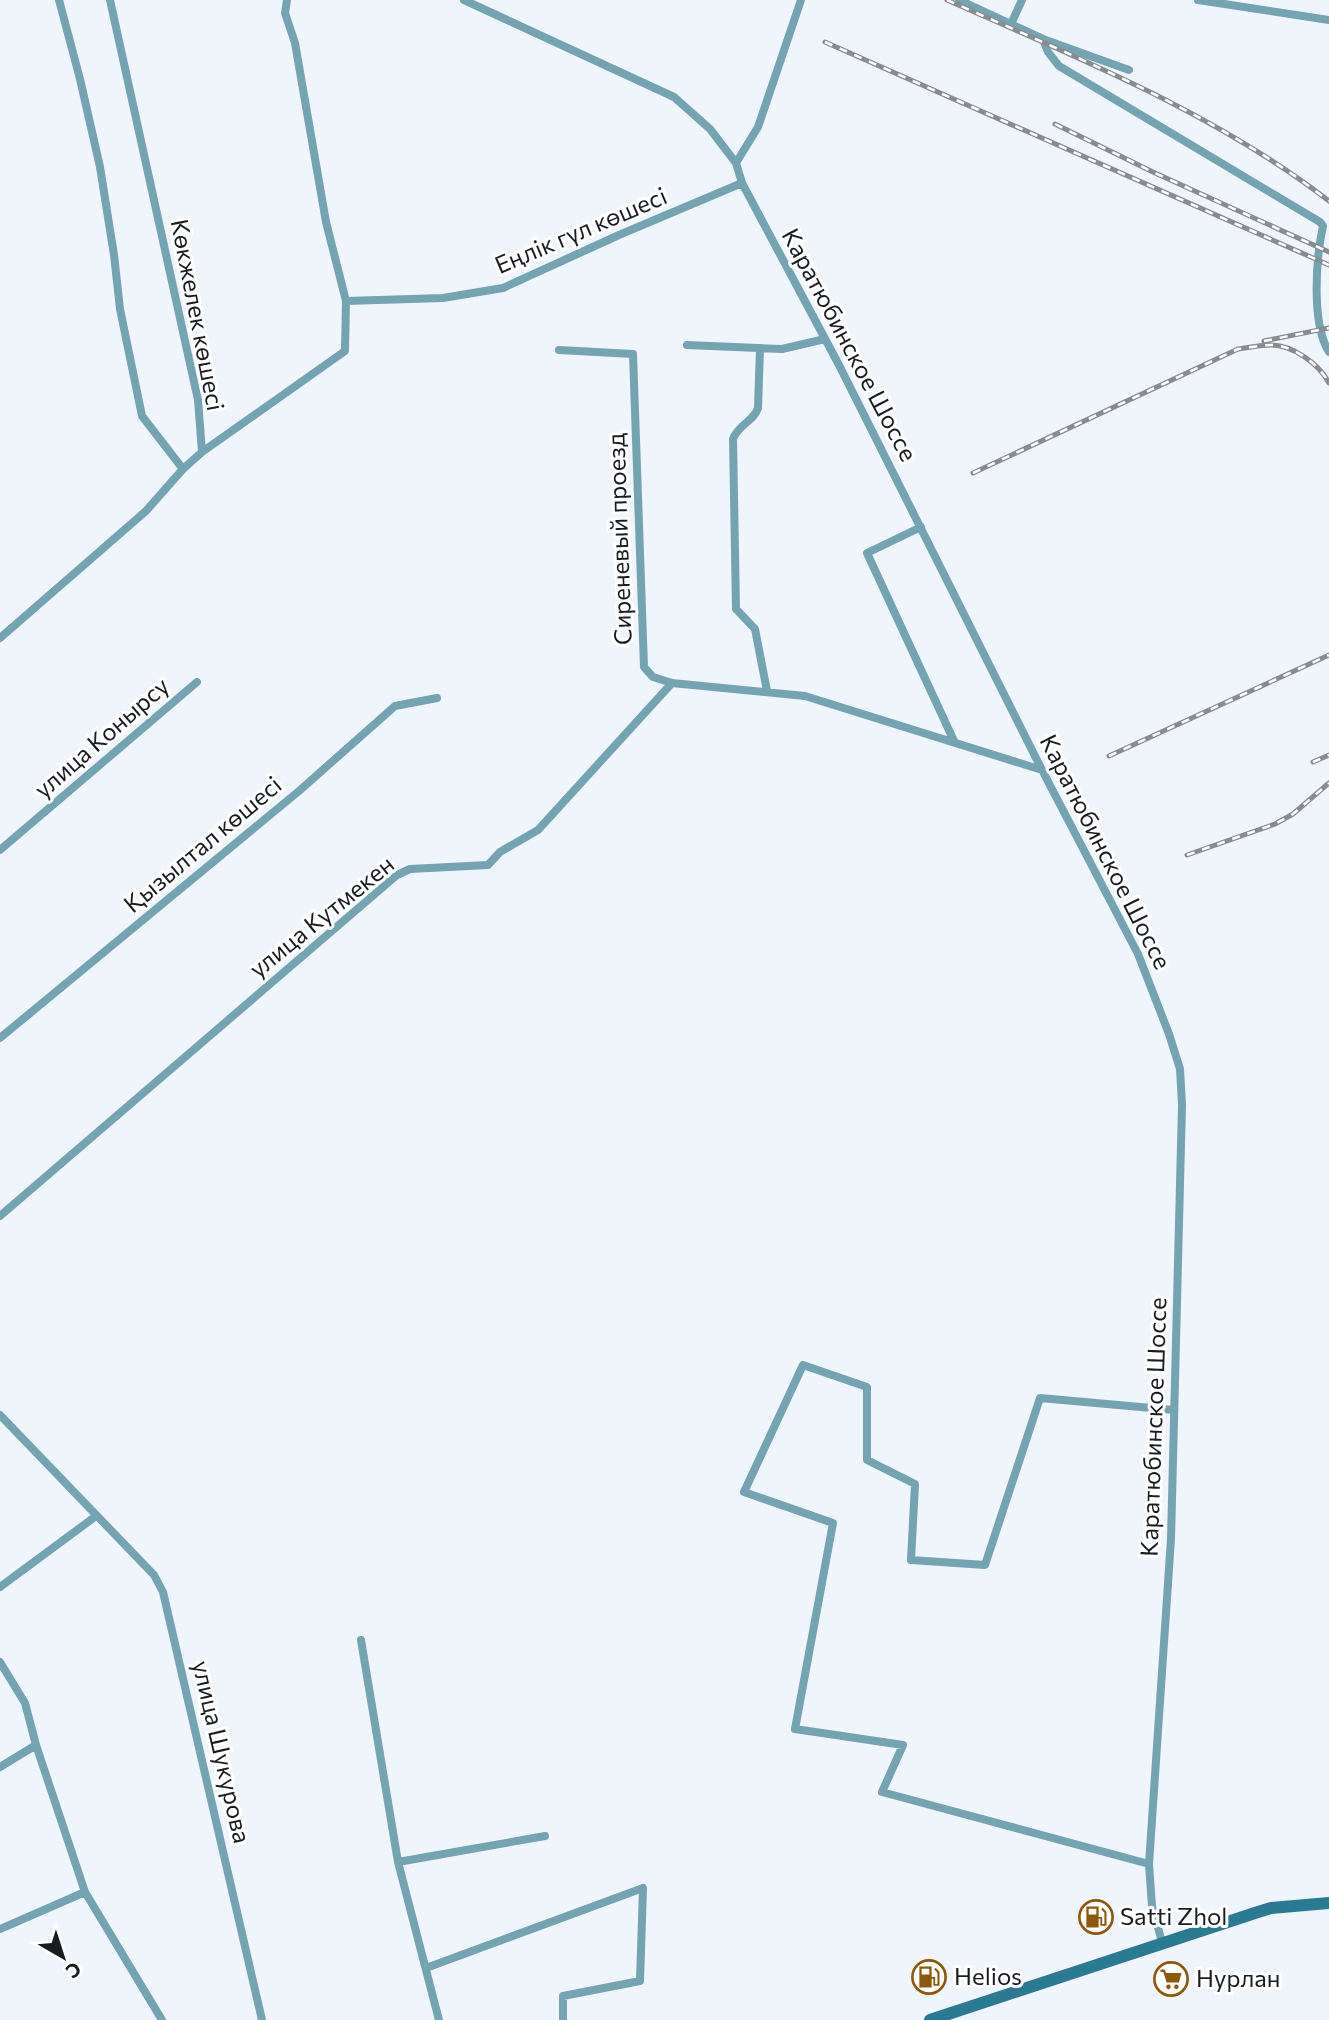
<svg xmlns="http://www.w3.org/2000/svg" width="1329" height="2020" font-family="Commissioner,sans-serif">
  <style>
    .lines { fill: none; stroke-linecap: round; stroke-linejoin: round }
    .street { stroke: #74a3b2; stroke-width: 8 }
    .secondary { stroke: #2a7b92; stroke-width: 12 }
    .rail-casing { stroke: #888c91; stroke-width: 5 }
    .rail { stroke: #fff; stroke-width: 2.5; stroke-dasharray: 8; stroke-linecap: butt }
    .labels { text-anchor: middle; stroke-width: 6; stroke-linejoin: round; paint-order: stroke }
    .street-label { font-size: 24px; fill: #191b1e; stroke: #fff }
    .poi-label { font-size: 24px; fill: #191b1e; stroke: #fff; text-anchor: start }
  </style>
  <rect width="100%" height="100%" fill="#f0f5fc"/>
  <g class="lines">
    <!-- street -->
    <path class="street" d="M 59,0 L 80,79 L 100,167 L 114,255 L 120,309 L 142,416 L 183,469
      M 464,0 L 674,97 L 710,129 L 736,163 L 742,183 L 839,365 L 1042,770 L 1138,954 L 1169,1034 L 1180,1069 L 1182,1105 L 1171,1539 L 1149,1864 L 1152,1906 L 1162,1942
      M 959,0 L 1043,39 L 1129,70
      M 1198,0 L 1329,20
      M 1011,24 L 1022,0
      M 1043,39 L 1048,52 L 1059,66 L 1320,222 L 1323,226 C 1316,258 1311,323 1329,352
      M 736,163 L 758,127 L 801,0
      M 346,301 L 443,298 L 503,288 L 619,235 L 742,183
      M 687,345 L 782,349 L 825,339
      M 760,348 L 758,408 C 754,421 738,425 733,439 L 736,609 L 755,629 L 767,691
      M 559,350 L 633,354 L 644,667 L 653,677 L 672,683 L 805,696 L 1042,770
      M 202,452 L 345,351 L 346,301 L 326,222 L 295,43 L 285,13 L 287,0
      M 921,527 L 867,553 L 954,741
      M 0,638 L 146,511 L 183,469 L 202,452 L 198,400 L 110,0
      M 0,850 L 197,682
      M 0,1038 L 299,791 L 395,706 L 437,698
      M 0,1216 L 397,875 L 410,869 L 488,865 L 500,852 L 538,830 L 672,683
      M 0,1415 L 154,1575 L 163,1592 L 262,2020
      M 0,1587 L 96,1516
      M 361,1640 L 398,1862
      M 0,1662 L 25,1703 L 36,1745 L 85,1892 L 162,2020
      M 0,1767 L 36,1745
      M 1149,1864 L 882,1792 L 903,1745 L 795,1729 L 833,1523 L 744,1492 L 803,1365 L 867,1387 L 867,1460 L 915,1484 L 911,1560 L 985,1565 L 1040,1398 L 1174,1410
      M 0,1929 L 85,1892
      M 426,1968 L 643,1888 L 640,1981 L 563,1996 L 563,2020
      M 439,2020 L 398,1862 L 545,1836"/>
    <!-- secondary -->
    <path class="secondary" d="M 930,2020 L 1258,1912 L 1271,1908 L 1329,1903"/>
    <!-- rail casing -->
    <g class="rail-casing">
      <path id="rail" d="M 947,0 C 1078,58 1215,113 1329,201
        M 825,42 L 1329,265
        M 1055,124 L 1155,173 L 1329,252
        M 1264,341 L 1329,328
        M 973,473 L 1238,349 C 1248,348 1260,345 1271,345 C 1293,345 1319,364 1329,383
        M 1109,756 L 1329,655
        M 1313,762 L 1329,755
        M 1187,855 L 1275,824 L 1293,814 L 1329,783"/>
    </g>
    <!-- rail -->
    <use href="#rail" class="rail"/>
  </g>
  <!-- icons -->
  <defs>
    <g id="fuel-ring" transform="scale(1.75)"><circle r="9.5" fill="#fff" stroke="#8e570b" stroke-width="1.5"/><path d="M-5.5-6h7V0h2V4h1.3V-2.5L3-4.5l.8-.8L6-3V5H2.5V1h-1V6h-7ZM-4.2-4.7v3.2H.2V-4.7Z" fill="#8e570b"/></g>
    <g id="supermarket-ring" transform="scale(1.75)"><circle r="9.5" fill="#fff" stroke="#8e570b" stroke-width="1.5"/><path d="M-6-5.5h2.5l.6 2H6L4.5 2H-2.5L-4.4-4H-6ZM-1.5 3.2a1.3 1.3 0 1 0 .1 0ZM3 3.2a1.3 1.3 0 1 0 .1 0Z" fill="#8e570b"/></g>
  </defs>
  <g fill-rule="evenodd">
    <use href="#fuel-ring" x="1096" y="1917"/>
    <use href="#fuel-ring" x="929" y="1977"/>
    <use href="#supermarket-ring" x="1171" y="1979"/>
  </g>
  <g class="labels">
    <!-- street labels -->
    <g class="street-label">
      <text transform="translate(581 231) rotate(-23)" y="8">Еңлік гүл көшесі</text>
      <text transform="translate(197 315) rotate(79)" y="8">Көкжелек көшесі</text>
      <text transform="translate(849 345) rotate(62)" y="8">Каратюбинское Шоссе</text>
      <text transform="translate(620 539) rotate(-92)" y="8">Сиреневый проезд</text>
      <text transform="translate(102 738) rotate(-41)" y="8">улица Конырсу</text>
      <text transform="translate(203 845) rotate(-40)" y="8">Қызылтал көшесі</text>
      <text transform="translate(1105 852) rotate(63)" y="8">Каратюбинское Шоссе</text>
      <text transform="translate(322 917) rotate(-39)" y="8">улица Кутмекен</text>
      <text transform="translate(1154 1427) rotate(-88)" y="8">Каратюбинское Шоссе</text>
      <text transform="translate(221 1752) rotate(77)" y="8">улица Шукурова</text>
    </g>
    <!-- poi labels -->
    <g class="poi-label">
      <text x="1120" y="1925">Satti Zhol</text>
      <text x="954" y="1985">Helios</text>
      <text x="1196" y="1987">Нурлан</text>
    </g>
  </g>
  <!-- north arrow -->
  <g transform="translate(63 1957) rotate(141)" stroke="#ffffff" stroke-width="5" paint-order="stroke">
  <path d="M0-5L12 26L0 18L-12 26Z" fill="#191b1e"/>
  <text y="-10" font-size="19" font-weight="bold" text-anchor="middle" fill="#191b1e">С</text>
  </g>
</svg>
